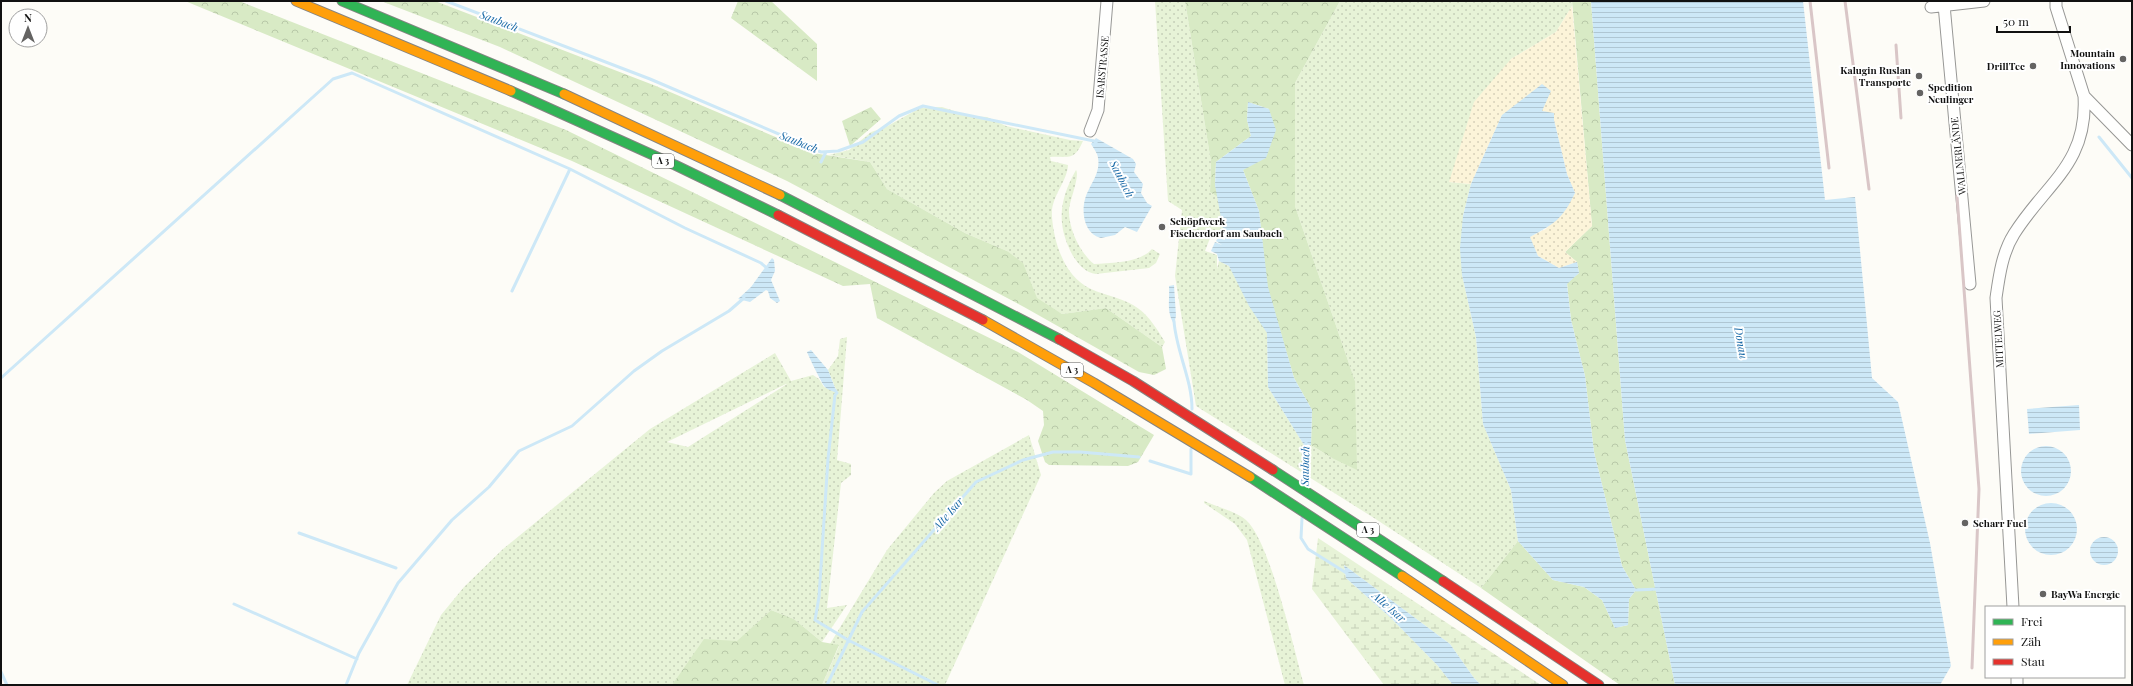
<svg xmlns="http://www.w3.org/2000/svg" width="2133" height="686" font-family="'Playfair Display',serif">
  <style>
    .grass { fill: url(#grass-dots); fill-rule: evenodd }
    .forest { fill: url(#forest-crowns) }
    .wetland { fill: url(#wetland-marsh) }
    .sand { fill: url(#sand-dots) }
    .water { fill: url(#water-rules) }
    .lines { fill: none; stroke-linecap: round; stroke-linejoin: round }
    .stream { stroke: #cde8f7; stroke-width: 3 }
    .street-casing { stroke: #979795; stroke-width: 13 }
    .fast-casing { stroke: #858482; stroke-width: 11 }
    .slow-casing { stroke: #858482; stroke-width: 11 }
    .jam-casing { stroke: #858482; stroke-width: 11 }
    .street { stroke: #fffffe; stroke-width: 11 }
    .fast { stroke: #30b455; stroke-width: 9 }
    .slow { stroke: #ff9f0a; stroke-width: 9 }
    .jam { stroke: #e5322d; stroke-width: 9 }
    .rail { stroke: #d9c6c7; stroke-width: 3 }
    .poi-dot { fill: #646362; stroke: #fff; stroke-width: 1.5 }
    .labels { text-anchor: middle; stroke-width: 4; stroke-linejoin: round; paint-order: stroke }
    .shield { fill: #fff; stroke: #585858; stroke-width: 1 }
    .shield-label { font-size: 9px; font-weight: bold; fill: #111 }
    .poi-label { font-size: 10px; font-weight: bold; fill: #111; stroke: #fff; text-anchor: start }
    .street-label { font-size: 10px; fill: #111; stroke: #fff }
    .water-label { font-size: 11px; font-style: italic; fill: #1768a6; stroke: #fff }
  </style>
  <defs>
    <pattern id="grass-dots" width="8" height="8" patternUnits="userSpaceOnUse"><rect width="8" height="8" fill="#e7f3d7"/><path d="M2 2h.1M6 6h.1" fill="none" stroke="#c5cfb8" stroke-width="1.8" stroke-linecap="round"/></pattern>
    <pattern id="forest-crowns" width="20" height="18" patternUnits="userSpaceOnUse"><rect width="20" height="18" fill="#d8eac5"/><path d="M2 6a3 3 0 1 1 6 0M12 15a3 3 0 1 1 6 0" fill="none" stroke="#b8c8a8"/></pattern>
    <pattern id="wetland-marsh" width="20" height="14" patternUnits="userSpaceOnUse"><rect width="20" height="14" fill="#e7f3d7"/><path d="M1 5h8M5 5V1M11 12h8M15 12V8" fill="none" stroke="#c5cfb8"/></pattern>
    <pattern id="sand-dots" width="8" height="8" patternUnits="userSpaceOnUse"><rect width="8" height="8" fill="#fcf4d9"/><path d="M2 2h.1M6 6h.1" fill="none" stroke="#d7d0b9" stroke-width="1.8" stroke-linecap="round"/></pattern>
    <pattern id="water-rules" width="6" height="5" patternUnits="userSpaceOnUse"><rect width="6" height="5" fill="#cde8f7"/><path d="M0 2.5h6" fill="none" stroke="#afc6d3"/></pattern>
  </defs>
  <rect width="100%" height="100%" fill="#fdfcf7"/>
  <!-- grass -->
  <path class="grass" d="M 1155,1 L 1185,1 L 1211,162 L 1210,192 L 1219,198 L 1224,237 L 1212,233 L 1205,251 L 1217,255 L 1217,269 L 1219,261 L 1229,266 L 1267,333 L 1268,387 L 1304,445 L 1311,445 L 1332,458 L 1355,381 L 1295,206 L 1295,83 L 1340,1 L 1572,1 L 1572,6 L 1556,32 L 1511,59 L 1449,182 L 1471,184 L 1463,216 L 1462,275 L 1476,337 L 1483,424 L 1511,490 L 1518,541 L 1481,588 L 1374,518 L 1196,406 L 1175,276 L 1182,210 L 1168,201 Z
    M 942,107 L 970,116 L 987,117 L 1006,126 L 1070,140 L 1083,141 C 1074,161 1070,156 1050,157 L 1051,161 L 1068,165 C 1067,183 1050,197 1052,217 C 1054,244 1065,277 1091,289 C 1106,296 1125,298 1139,309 C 1150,317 1158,331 1165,342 L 1162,347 L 1106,308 L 1062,314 L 1037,302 L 1007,251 L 965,233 L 887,189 L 870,162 L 829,155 L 849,150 L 871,132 L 884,128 L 920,108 Z
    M 1076,170 C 1080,176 1070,200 1069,209 C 1068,228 1080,253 1094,264 C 1111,263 1140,263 1152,249 L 1160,254 L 1156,263 L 1149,268 L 1096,274 C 1086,273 1079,265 1073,256 C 1056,225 1059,200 1076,170 Z
    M 847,337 L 837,460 L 851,464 L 851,475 L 841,483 L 827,608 L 847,605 L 822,642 L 794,619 L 771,610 L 737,642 L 683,670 L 672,685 L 407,685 L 441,615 L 464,587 L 503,549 L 650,429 L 775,353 L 791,381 L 813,375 L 819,379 L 824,387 L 837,392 L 828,370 L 838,356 L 840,339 ZM 787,384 L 688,447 L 667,442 L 786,384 Z
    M 1029,435 L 1041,475 L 945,685 L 822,685 L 839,646 L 830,644 L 887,550 L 934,493 L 947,481 Z
    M 1204,501 C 1217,507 1235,511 1246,520 C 1270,541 1294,650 1304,685 L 1285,685 L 1247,540 L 1235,524 L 1204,503 Z"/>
  <!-- forest -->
  <path class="forest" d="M 185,1 L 239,1 L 566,130 L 1018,352 L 1154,435 L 1138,462 L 1128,466 L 1049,465 L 1045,462 L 1038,441 L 1044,425 L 1043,411 L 1027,400 L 877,318 L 870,284 L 843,286 L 572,161 Z
    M 381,1 L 435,1 L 656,86 L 813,153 L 870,162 L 887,189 L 965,233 L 1007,251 L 1023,263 L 1037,298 L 1062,314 L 1106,308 L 1162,347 L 1166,369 L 1154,375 L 1139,372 L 1024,307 L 787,181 L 500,47 Z
    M 738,1 L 771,1 L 817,44 L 817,81 L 731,18 Z
    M 1185,1 L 1340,1 L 1295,83 L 1295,206 L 1355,381 L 1357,470 L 1332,458 L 1311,445 L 1312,410 L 1294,378 L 1267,286 L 1259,211 L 1243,170 L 1269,109 L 1248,102 L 1247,120 L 1251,136 L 1216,162 L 1215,185 L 1219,198 L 1210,192 L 1211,162 Z
    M 1572,1 L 1591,1 L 1625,440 L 1675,685 L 1620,685 L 1481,588 L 1518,541 L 1553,580 L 1584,587 L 1602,600 L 1615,628 L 1628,625 L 1629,599 L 1636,590 L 1622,566 L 1594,452 L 1585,376 L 1571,320 L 1567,283 L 1579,273 L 1577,262 L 1565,252 L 1592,226 Z
    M 871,107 L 881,119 L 850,146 L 842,121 Z
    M 771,610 L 794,619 L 822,642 L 839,645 L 822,685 L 672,685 L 704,639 L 737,641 Z"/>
  <!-- wetland -->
  <path class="wetland" d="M 1318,538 L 1541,685 L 1481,685 L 1474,678 L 1450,644 L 1344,565 L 1346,578 L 1392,619 L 1438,666 L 1453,685 L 1384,685 L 1312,589 Z"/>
  <!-- sand -->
  <path class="sand" d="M 1572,6 L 1592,226 L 1565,252 L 1577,262 L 1559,268 L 1538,256 L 1529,237 L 1546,229 L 1575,193 L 1567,174 L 1554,120 L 1554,113 L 1502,115 L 1471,184 L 1449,182 L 1474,102 L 1511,59 L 1556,32 Z"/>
  <!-- water -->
  <path class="water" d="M 1591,1 L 1803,1 L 1825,200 L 1855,197 L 1872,378 L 1898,402 L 1930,543 L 1951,666 L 1940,685 L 1675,685 L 1625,440 Z
    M 1542,84 L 1551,91 L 1542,111 L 1554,113 L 1554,120 L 1567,174 L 1575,193 C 1562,220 1555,223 1530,237 L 1538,256 L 1559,268 L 1577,262 L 1579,273 L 1567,284 L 1571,320 L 1585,376 L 1594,452 L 1622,566 L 1636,590 L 1629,599 L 1628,625 L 1615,628 L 1602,600 L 1584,587 L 1553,580 L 1518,541 L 1511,490 L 1483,424 L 1476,337 L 1462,275 L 1460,248 L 1463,216 L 1471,184 L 1502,115 Z
    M 1248,102 L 1269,109 L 1276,130 L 1266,158 L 1243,170 L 1259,211 L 1268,287 L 1294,378 L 1312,410 L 1311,445 L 1304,445 L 1268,387 L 1267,333 L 1249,306 L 1229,266 L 1219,261 L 1217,254 L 1211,251 L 1215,242 L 1222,245 L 1216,241 L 1218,238 L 1225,240 L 1215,185 L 1216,162 L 1251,136 L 1247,120 Z
    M 1096,138 L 1133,159 L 1136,164 L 1134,172 L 1143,184 L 1141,193 L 1147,203 L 1152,206 L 1137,232 L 1125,227 L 1115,235 L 1101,238 C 1085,234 1081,214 1085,199 C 1089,185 1101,174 1098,158 C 1098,154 1094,149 1091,144 Z
    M 772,258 L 774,260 L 775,271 L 771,280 L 780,301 L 777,303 L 770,298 L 768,291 L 766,290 L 750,302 L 738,299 L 751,287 Z
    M 1174,285 L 1176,316 L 1174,324 C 1166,311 1170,300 1169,286 Z
    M 811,350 L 828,370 L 837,393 C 833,391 828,390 825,387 C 823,386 808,355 807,352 Z
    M 2079,405 L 2080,430 L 2029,434 L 2027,409 Z
    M2021 471a25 25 0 1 1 50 0a25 25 0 1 1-50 0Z
    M2025 529a26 26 0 1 1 52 0a26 26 0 1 1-52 0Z
    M2090 551a14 14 0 1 1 28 0a14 14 0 1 1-28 0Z
    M 1344,565 L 1450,644 L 1474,678 L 1481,685 L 1453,685 L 1438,666 L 1392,619 L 1346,578 Z"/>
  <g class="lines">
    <!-- stream -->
    <path class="stream" d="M 446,1 L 650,79 L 821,152 L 838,151 L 863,142 L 899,116 L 923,106 L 1094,141 L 1097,144
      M 2099,137 L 2132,178
      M 821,162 L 826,152
      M 512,291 L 570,169
      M 1174,321 C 1176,351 1192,379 1192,409
      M 1,378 L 333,79 L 352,73 L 570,169 L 685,228 L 761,263 L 769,270
      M 835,390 L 837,393 L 835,395 L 828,459 L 819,597 L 815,620 L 848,640 L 938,685
      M 1150,461 L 1191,474 L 1191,449
      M 1305,483 L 1306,442
      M 1302,518 L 1301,538 L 1308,549 L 1348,574
      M 299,533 L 396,568
      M 1636,590 L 1659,589
      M 234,604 L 357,659
      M 1,672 L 7,685
      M 346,685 L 359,653 L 398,583 L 452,520 L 489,487 L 519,451 L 572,426 L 634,371 L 662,351 L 729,311 L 744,298
      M 827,685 L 862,612 L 976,482 L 1023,460 L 1053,452 L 1080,452 L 1139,457"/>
    <!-- street casing -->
    <g class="street-casing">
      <path id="street" d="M 2056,1 L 2056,7 L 2084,96 L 2132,145
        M 1944,5 L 1970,284
        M 1931,7 L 1984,1
        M 1090,131 L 1098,110 L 1107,1
        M 2013,607 L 1996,298 C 1999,277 2002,253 2014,234 C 2046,183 2088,164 2084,96
        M 2017,677 L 2017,685"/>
    </g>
    <!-- fast casing -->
    <g class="fast-casing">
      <path id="fast" d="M 342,1 L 564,94
        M 511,91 L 675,165 L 778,215
        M 780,195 L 1059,339
        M 1273,470 L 1443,581
        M 1250,477 L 1402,576"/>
    </g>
    <!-- slow casing -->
    <g class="slow-casing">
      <path id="slow" d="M 296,1 L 511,91
        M 564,94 L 780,195
        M 983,320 L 1094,383 L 1250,477
        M 1402,576 L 1563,685"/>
    </g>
    <!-- jam casing -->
    <g class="jam-casing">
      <path id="jam" d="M 778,215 L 983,320
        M 1059,339 L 1133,381 L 1273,470
        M 1443,581 L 1599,685"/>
    </g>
    <!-- street -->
    <use href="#street" class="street"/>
    <!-- fast -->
    <use href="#fast" class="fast"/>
    <!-- slow -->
    <use href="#slow" class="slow"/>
    <!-- jam -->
    <use href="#jam" class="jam"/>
    <!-- rail -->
    <path class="rail" d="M 1810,1 L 1829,168
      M 1845,1 L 1869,189
      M 1896,45 L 1901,118
      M 1957,196 L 1979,489 L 1972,668"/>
  </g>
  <!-- markers -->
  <g class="poi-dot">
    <circle cx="2123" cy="59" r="4"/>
    <circle cx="2033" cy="66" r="4"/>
    <circle cx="1919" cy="76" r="4"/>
    <circle cx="1920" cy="93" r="4"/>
    <circle cx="1162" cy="227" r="4"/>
    <circle cx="1965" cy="523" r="4"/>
    <circle cx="2043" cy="594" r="4"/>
  </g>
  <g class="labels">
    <!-- shield labels -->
    <g class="shield">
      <rect x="652" y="154" width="22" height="14" rx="3"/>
      <rect x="1061" y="363" width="22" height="14" rx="3"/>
      <rect x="1357" y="523" width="22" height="14" rx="3"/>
    </g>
    <g class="shield-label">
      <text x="663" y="164">A 3</text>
      <text x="1072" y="373">A 3</text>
      <text x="1368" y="533">A 3</text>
    </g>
    <!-- poi labels -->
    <g class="poi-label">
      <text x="2115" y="57" text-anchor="end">Mountain<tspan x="2115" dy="12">Innovations</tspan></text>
      <text x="2025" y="70" text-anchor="end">DrillTec</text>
      <text x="1911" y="74" text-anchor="end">Kalugin Ruslan<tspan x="1911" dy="12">Transporte</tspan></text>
      <text x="1928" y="91">Spedition<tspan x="1928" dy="12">Neulinger</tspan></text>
      <text x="1170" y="225">Schöpfwerk<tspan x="1170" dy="12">Fischerdorf am Saubach</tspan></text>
      <text x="1973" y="527">Scharr Fuel</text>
      <text x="2051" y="598">BayWa Energie</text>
    </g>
    <!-- street labels -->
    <g class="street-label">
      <text transform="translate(1102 67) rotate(-85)" y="4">ISARSTRASSE</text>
      <text transform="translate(1958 156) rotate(-96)" y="4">WALLNERLÄNDE</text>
      <text transform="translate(1998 339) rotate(-93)" y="4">MITTELWEG</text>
    </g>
    <!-- water labels -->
    <g class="water-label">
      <text transform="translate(499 21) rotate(21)" y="4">Saubach</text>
      <text transform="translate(799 142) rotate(22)" y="4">Saubach</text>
      <text transform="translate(1122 179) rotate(63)" y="4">Saubach</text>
      <text transform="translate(1741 343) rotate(80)" y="4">Donau</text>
      <text transform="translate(1305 466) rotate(-89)" y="4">Saubach</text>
      <text transform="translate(948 514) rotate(-49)" y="4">Alte Isar</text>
      <text transform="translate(1389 607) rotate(41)" y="4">Alte Isar</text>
    </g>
  </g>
  <!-- border -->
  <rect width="2133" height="686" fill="none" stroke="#111111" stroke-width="4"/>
  <!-- legend -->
  <rect x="1985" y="606" width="140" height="72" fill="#ffffff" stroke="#a0a0a0"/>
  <rect x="1993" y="619" width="20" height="6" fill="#30b455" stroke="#a0a0a0"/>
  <text x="2021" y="626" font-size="12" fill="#111111">Frei</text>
  <rect x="1993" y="639" width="20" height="6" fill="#ff9f0a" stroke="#a0a0a0"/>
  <text x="2021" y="646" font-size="12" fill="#111111">Zäh</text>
  <rect x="1993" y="659" width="20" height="6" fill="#e5322d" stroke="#a0a0a0"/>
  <text x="2021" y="666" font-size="12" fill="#111111">Stau</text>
  <!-- north arrow -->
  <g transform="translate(28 28)"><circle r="19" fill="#ffffff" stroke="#a0a0a0"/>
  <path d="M0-3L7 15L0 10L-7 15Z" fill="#646362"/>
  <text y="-6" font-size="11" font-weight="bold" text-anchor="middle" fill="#111111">N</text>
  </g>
  <!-- scale -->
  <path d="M1997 26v6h73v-6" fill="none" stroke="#111111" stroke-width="2"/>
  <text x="2003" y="26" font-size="12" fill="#111111" stroke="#ffffff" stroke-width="3" paint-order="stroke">50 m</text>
</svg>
